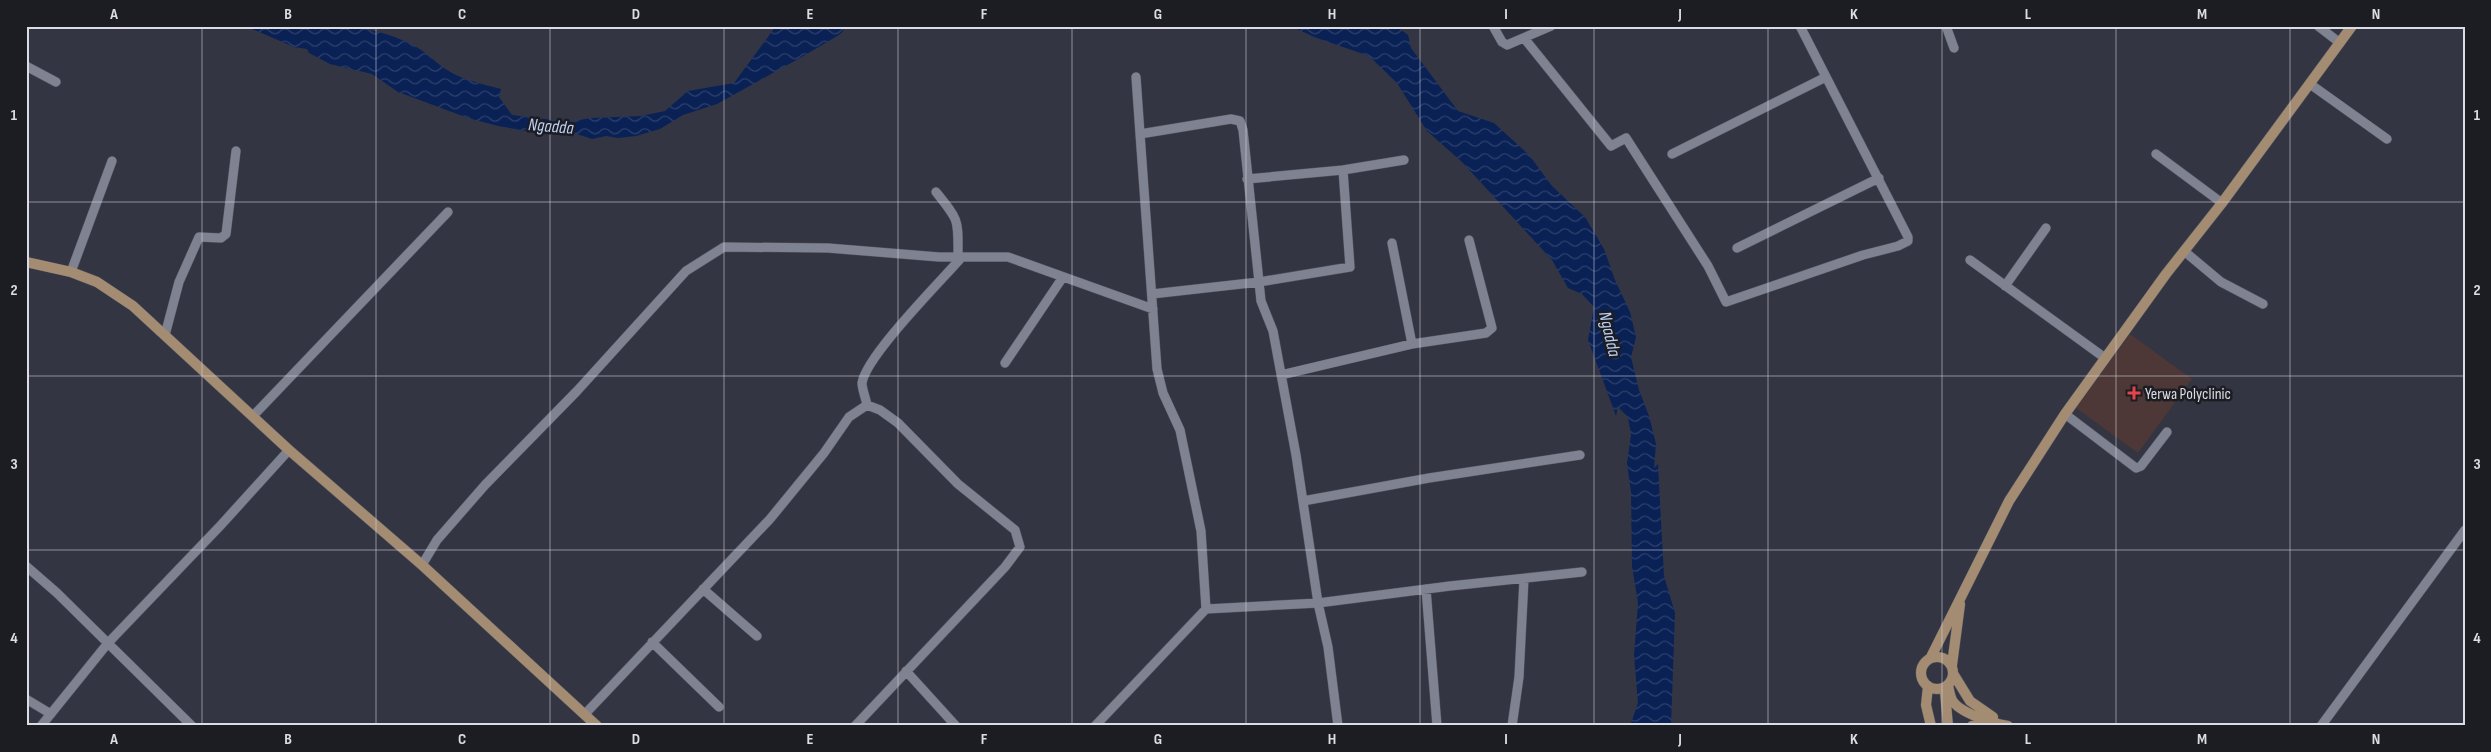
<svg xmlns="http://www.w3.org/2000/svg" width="2491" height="752" font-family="'Sofia Sans Condensed',sans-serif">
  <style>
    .medical { fill: #4d3837 }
    .water { fill: url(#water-waves) }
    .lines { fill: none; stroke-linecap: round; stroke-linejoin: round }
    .street-casing { stroke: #51535e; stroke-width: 10 }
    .secondary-casing { stroke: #51535e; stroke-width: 11 }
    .street { stroke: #7f8291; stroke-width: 9 }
    .secondary { stroke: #a38c72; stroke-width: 10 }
    .grid { fill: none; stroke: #dbdde5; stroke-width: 1; stroke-opacity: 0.55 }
    .health-dot { fill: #e0444e; stroke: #1c1d23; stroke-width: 2 }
    .labels { text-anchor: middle; stroke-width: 5; stroke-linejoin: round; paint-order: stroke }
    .poi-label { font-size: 16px; fill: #dbdde5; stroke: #1c1d23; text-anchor: start }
    .water-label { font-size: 18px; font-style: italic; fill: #bdcff1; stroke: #1c1d23 }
    .neatline { fill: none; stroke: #dbdde5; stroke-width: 2 }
    .grid-label { font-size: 16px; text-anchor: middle; font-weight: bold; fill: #dbdde5 }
  </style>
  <defs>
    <pattern id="water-waves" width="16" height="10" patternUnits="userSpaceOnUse" patternTransform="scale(1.25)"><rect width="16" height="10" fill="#0a2155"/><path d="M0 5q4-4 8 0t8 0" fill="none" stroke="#2d416d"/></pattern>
  </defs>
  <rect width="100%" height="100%" fill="#333542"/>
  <!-- medical -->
  <path class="medical" d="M 2130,334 L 2192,379 L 2138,453 L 2076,408 Z"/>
  <!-- water -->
  <path class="water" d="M 245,26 C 301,26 362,18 413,45 C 425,51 433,60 444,68 C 459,79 482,84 501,89 L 499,97 L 512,115 L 570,122 L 590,118 L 641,116 L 665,111 L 688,91 L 734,83 L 776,26 L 848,26 L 839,35 L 800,58 L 717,104 L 683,115 L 660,129 L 636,136 L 618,138 L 606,136 L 592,139 L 577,134 L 544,134 L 498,126 L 468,118 L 398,92 L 372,74 L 330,64 L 309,53 L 307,49 L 294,47 Z
    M 1291,26 L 1396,26 L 1408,35 L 1411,48 L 1458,111 L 1494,123 L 1529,155 L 1552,186 L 1585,217 L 1604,249 L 1615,280 L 1630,312 L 1636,337 L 1631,357 L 1639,390 L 1649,416 L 1656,444 L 1654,468 L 1658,464 L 1664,576 L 1675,613 L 1671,726 L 1630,726 L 1638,703 L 1634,655 L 1638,603 L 1632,566 L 1631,492 L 1627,463 L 1631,435 L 1628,417 L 1618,407 L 1616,416 L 1588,340 L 1594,307 L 1582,294 L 1568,288 L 1552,260 L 1462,162 L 1427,131 L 1397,83 L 1369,56 L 1314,37 Z"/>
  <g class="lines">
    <!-- street casing -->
    <g class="street-casing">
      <path id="street" d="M 1493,26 L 1502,42 L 1507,45 L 1551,26
        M 1946,26 L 1954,48
        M 2318,26 L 2340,43
        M 1524,38 L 1611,146 L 1626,138 L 1708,266 L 1726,302 L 1863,255 L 1898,246 L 1908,241 L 1908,237 L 1800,26
        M 26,66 L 56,82
        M 1136,77 L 1140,134
        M 2310,84 L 2387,139
        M 1672,154 L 1826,77
        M 2156,154 L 2222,203
        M 1343,170 L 1404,160
        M 936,192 C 960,222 958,219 958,257
        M 1392,243 L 1412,344
        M 1737,248 L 1879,178
        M 2184,251 L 2221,282 L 2263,304
        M 1970,260 L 2105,358
        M 71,272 L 112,161
        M 2005,286 L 2046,228
        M 1152,294 L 1259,282 L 1350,267 L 1343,170 L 1247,179
        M 165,335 L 179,282 L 199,237 L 221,238 L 226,234 L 236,151
        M 1005,363 L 1063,277
        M 1281,375 L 1412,344 L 1486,333 L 1492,328 L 1469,240
        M 867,405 C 866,399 862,389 862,383 C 866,356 941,281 961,258
        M 2065,414 L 2136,468 L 2141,466 L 2167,432
        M 253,416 L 448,212
        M 1303,501 L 1429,478 L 1580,455
        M 422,565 L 437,540 L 485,485 L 577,391 L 686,271 L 724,247 L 828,248 L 939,257 L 1008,257 L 1153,309
        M 26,566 L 57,593 L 192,726
        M 703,589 L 757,636
        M 1426,589 L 1437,726
        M 1206,609 L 1201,531 L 1180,430 L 1163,393 L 1157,369 L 1140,134 L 1231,119 L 1240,121 L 1243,130 L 1261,301 L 1273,331 L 1296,455 L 1318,603 L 1328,647 L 1338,726
        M 652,642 L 719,707
        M 906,671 L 956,726
        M 26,699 L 51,714
        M 585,714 L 770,519 L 824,453 L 849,417 L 867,405 L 880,410 L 898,423 L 958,484 L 1015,530 L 1020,547 L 1005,567 L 855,726
        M 41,726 L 108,643 L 221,525 L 289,450
        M 1095,726 L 1206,609 L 1318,603 L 1450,586 L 1582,572
        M 1512,726 L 1519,677 L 1524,579
        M 2321,726 L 2465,530"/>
    </g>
    <!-- secondary casing -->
    <g class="secondary-casing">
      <path id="secondary" d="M 26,262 L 71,272 L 97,282 L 133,306 L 289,450 L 422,565 L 597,726
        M1921 673a16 16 0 1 1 32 0a16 16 0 1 1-32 0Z
        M 1931,657 L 2009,501 L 2065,414 L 2166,274 L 2222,203 L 2352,26
        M 1952,665 L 1960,604
        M 1954,675 L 1970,701 L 1993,717
        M 1948,685 C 1949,690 1950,696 1952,700 C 1959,713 1995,724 2008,726
        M 1928,686 L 1926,705 L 1931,726
        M 1945,692 L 1948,726
        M 1972,726 L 1991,724"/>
    </g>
    <!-- street -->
    <use href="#street" class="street"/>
    <!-- secondary -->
    <use href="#secondary" class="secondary"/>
  </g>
  <!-- grid -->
  <path class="grid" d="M 202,26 L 202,726M 376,26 L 376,726M 550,26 L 550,726M 724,26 L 724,726M 898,26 L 898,726M 1072,26 L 1072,726M 1246,26 L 1246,726M 1420,26 L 1420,726M 1594,26 L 1594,726M 1768,26 L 1768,726M 1942,26 L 1942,726M 2116,26 L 2116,726M 2290,26 L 2290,726M 26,202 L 2465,202M 26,376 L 2465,376M 26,550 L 2465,550"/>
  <!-- markers -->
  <path class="health-dot" d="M2131.5 385.5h5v5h5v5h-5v5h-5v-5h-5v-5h5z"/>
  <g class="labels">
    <!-- poi labels -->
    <g class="poi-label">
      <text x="2145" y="399">Yerwa Polyclinic</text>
    </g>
    <!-- water labels -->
    <g class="water-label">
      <text transform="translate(551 126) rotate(5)" y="6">Ngadda</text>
      <text transform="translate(1610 334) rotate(77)" y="6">Ngadda</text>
    </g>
  </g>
  <!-- border -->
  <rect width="2491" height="752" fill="none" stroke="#1c1d23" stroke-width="55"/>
  <rect x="28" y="28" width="2436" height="696" class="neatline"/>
  <g class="grid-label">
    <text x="114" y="19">A</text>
    <text x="288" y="19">B</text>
    <text x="462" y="19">C</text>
    <text x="636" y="19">D</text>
    <text x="810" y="19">E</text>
    <text x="984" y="19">F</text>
    <text x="1158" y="19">G</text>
    <text x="1332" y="19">H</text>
    <text x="1506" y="19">I</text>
    <text x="1680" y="19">J</text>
    <text x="1854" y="19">K</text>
    <text x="2028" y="19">L</text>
    <text x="2202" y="19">M</text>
    <text x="2376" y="19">N</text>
    <text x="14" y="120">1</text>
    <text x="2477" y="120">1</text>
    <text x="14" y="295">2</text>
    <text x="2477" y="295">2</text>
    <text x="14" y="469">3</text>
    <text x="2477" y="469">3</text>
    <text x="14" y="643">4</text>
    <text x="2477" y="643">4</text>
    <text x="114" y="744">A</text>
    <text x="288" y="744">B</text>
    <text x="462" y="744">C</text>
    <text x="636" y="744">D</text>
    <text x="810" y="744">E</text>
    <text x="984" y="744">F</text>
    <text x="1158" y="744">G</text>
    <text x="1332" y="744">H</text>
    <text x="1506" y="744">I</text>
    <text x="1680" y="744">J</text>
    <text x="1854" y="744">K</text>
    <text x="2028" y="744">L</text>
    <text x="2202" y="744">M</text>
    <text x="2376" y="744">N</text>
  </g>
</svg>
